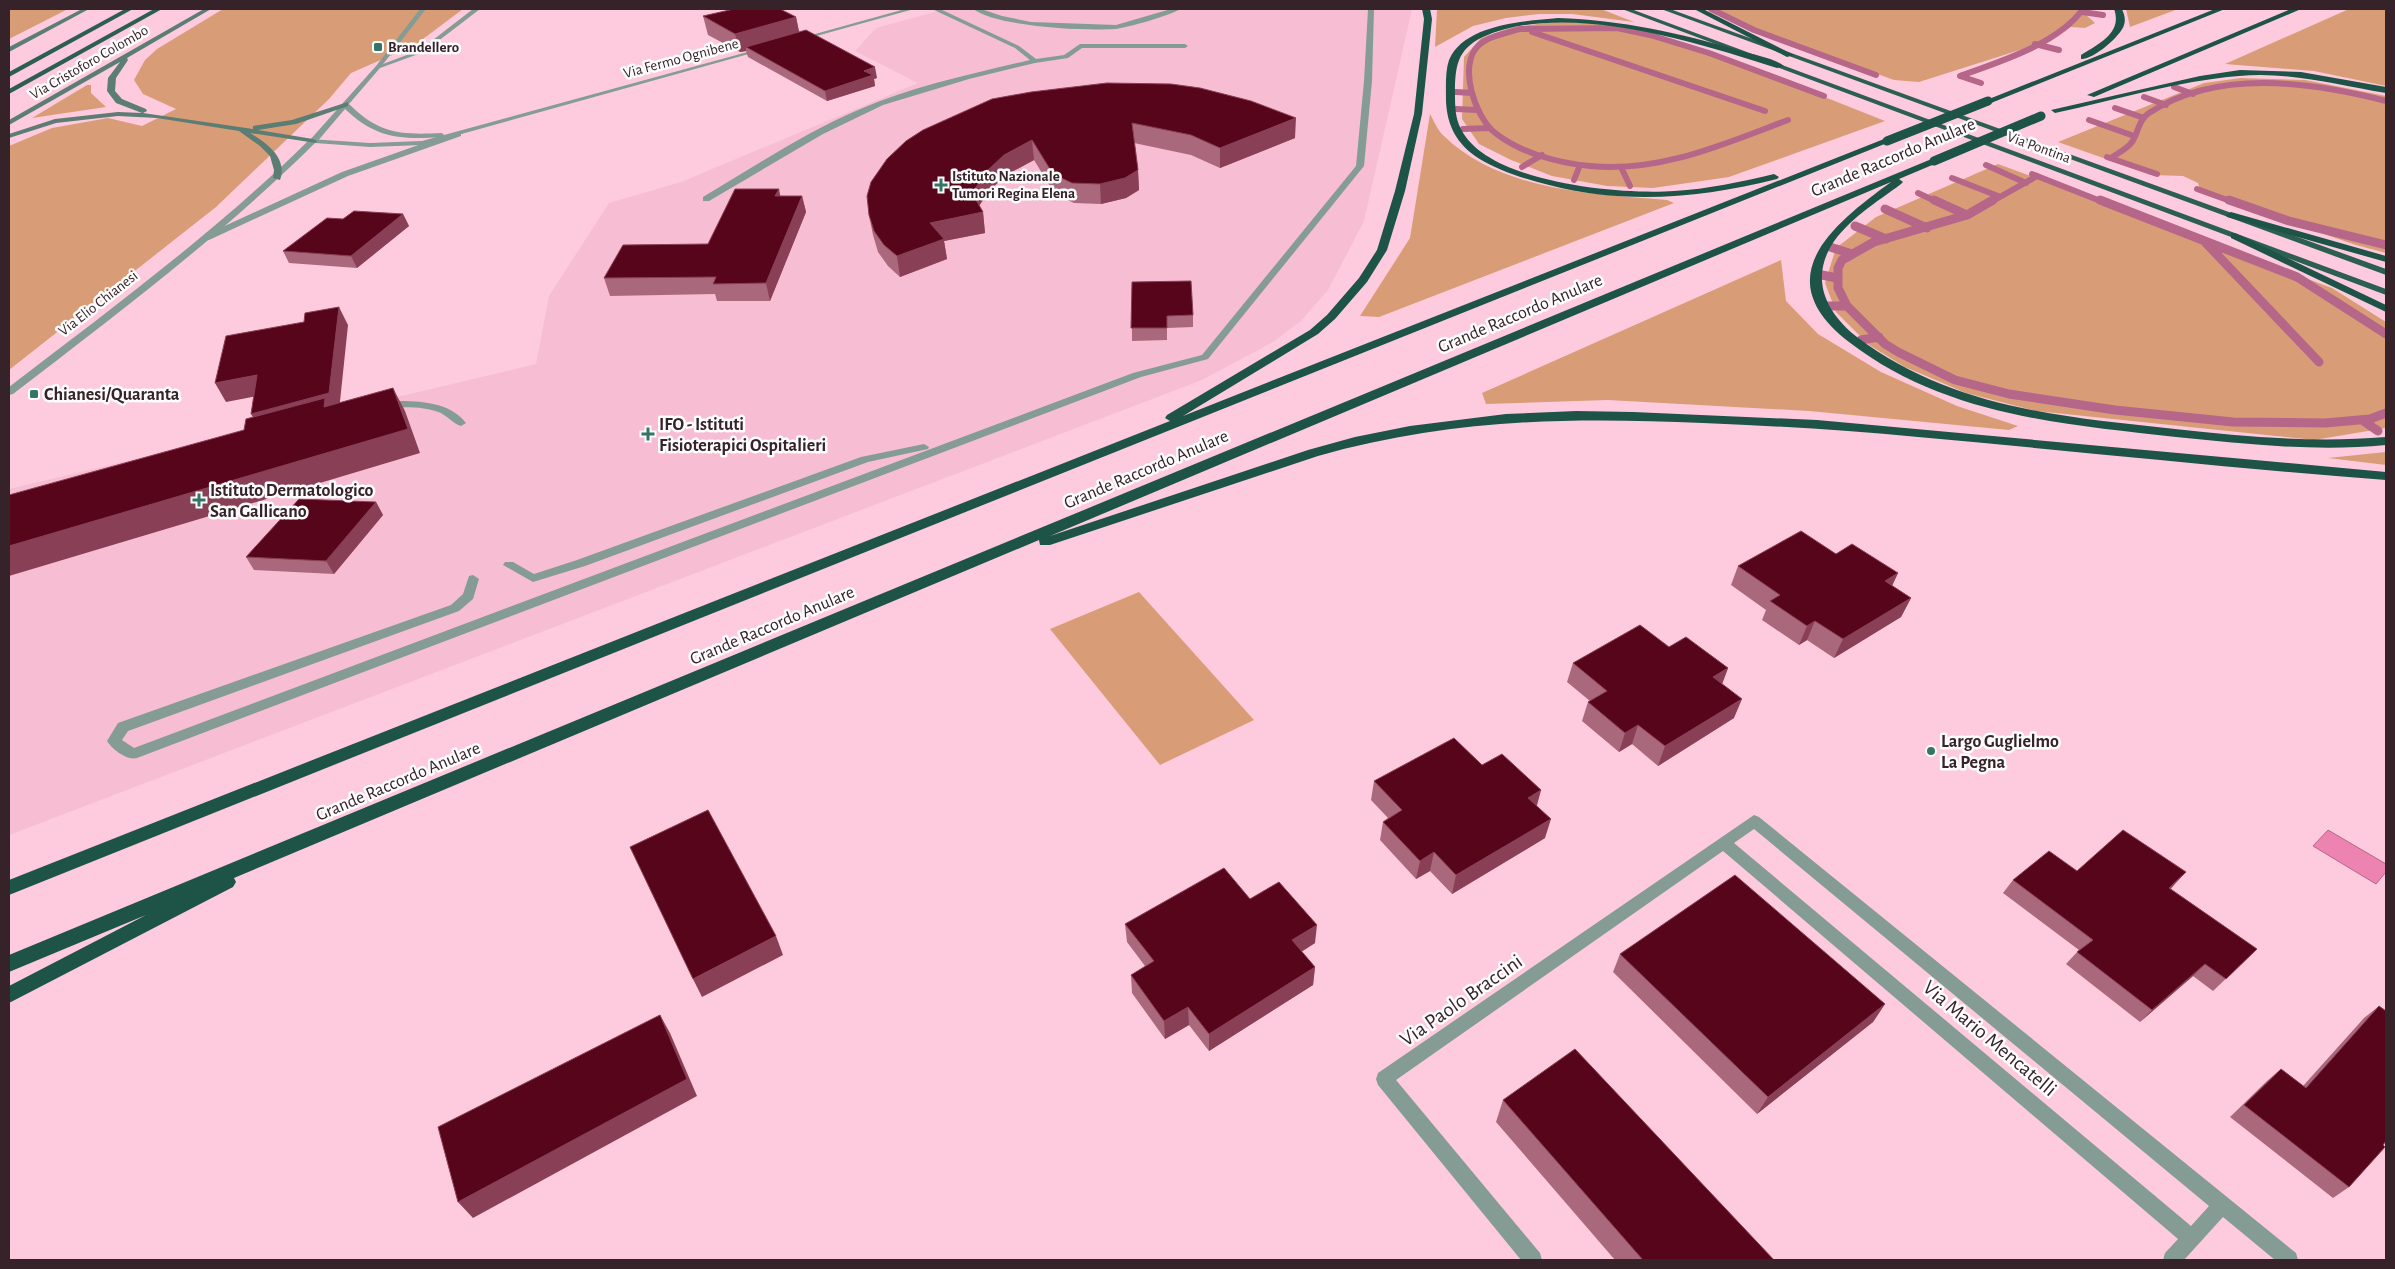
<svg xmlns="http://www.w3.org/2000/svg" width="2395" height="1269" font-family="'Alegreya Sans',sans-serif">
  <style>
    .built { fill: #f6bdd3 }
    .green { fill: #d89d77 }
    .water { fill: #ed83b1; stroke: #b66688 }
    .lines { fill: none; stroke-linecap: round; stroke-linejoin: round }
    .stream-far1 { stroke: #b66688; stroke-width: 6 }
    .stream { stroke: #b66688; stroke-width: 9 }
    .service { fill: #859c95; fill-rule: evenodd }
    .minor { fill: #859c95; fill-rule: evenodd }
    .tertiary { fill: #859c95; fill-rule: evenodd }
    .secondary { fill: #5b7d73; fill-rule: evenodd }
    .trunk { fill: #2c5e51; fill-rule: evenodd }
    .motorway { fill: #1d5447; fill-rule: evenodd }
    .motorway-bridge { stroke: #1d5447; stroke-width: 9 }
    .wall { fill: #aa687c }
    .shaded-wall { fill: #894056 }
    .building { fill: #57051b; stroke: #894056 }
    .poi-dot { fill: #357565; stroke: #fcfcfc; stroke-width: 2 }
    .labels { text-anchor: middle; stroke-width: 5; stroke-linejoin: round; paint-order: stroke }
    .far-poi-label { font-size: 15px; font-weight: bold; fill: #36232a; stroke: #fcfcfc; text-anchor: start }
    .far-street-label { font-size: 15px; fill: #36232a; stroke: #fcfcfc }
    .street-label { font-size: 18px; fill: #36232a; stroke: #fcfcfc }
    .poi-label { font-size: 18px; font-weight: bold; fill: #36232a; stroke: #fcfcfc; text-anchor: start }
    .near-street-label { font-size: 21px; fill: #36232a; stroke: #fcfcfc }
  </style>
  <rect width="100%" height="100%" fill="#fecbde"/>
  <!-- built -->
  <path class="built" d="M 946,9 L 1412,9 L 1364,221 L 1328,290 L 1301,321 L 1273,342 L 1202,380 L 9,835 L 9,489 L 536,364 L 549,296 L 609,203 L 681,182 L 918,83 L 855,51 L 876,28 Z"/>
  <!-- green -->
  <path class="green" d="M 9,9 L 68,9 L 9,39 Z
    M 223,9 L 463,9 L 415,45 L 351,73 L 329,99 L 216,207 L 9,370 L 9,146 L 52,128 L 108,118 L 142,126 L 176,109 L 143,94 L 134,80 L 145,60 L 157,49 Z
    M 1437,9 L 1601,9 L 1634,22 L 1572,14 L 1539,14 L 1506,18 L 1473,26 L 1435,47 Z
    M 1717,9 L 2084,9 L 2083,12 L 2095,23 L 2085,28 L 2071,27 L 2051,40 L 1919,82 L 1894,80 L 1756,30 Z
    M 2126,9 L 2178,9 L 2130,27 Z
    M 2349,9 L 2386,9 L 2386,86 L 2314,71 L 2225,64 Z
    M 1562,21 L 1612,25 L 1647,32 L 1719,55 L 1885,121 L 1729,177 L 1653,188 L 1607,186 L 1552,176 L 1511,160 L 1479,144 L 1462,119 L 1464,57 L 1481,38 L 1513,27 Z
    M 2241,78 L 2305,80 L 2386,96 L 2386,253 L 2356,245 L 2201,192 L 2198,183 L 2183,176 L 2151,175 L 2058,142 L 2204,83 Z
    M 87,85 L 91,85 L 91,93 L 106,107 L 32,118 Z
    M 1430,114 C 1434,121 1438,131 1444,136 C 1500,191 1594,194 1667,200 L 1674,203 L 1379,317 L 1360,316 L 1410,238 Z
    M 1998,164 L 2332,288 L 2386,322 L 2386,428 L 2314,440 L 2036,411 L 1966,393 L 1905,367 L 1869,345 L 1836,312 L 1825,283 L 1836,248 L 1876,217 Z
    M 1781,260 L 1786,301 L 1818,334 L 1881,372 L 1957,406 L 2018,426 L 2009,430 L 1809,411 L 1608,400 L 1486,404 L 1482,393 Z
    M 2386,452 L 2386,465 L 2328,458 Z
    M 1139,592 L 1254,720 L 1160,765 L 1050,629 Z"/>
  <!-- water -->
  <path class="water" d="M 2328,830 L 2386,864 L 2386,872 L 2376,884 L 2313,846 Z"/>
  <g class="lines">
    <!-- stream-far1 -->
    <path class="stream-far1" d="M 1711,9 L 1754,30 L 1876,75
      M 2082,12 L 2103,15
      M 1520,29 C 1507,33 1488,36 1478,46 C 1458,66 1475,116 1494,132 C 1520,153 1558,163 1590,166 C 1660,173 1724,144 1788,120
      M 1522,29 L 1617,28 L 1650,35 L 1709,53 L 1824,96
      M 1532,32 L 1765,111
      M 2035,44 L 2059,50
      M 1960,76 C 1999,62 2058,44 2083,9
      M 1960,76 L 1981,83
      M 2174,87 L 2193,94
      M 1456,92 L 1472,93
      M 2144,97 L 2166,105
      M 2115,108 L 2144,118
      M 1456,109 L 1477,110
      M 2089,120 L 2134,136
      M 1463,129 L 1489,128
      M 2107,157 L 2157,174
      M 2111,158 C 2118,153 2127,149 2132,142 C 2138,133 2139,119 2149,113 C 2218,68 2311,82 2386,101
      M 1986,165 L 2026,183
      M 1522,167 L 1542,155
      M 1621,167 L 1630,186
      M 2032,174 L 2103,202
      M 1952,178 L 1998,196
      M 1574,180 L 1580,165
      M 2197,189 L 2233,202
      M 1918,193 L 1937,202
      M 1991,202 L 2037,176"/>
    <!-- stream -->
    <path class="stream" d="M 1934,200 L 1967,215
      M 1993,200 L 1967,215 L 1874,242 L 1842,260 L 1838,268 L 1838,288 L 1847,306 L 1885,344 L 1898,352 L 1955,380 L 2009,394 L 2115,410 L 2233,422 L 2325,423 L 2370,419 L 2386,413
      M 2100,200 L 2297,277 L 2386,334
      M 2229,200 L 2289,221 L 2386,245
      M 1885,209 L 1927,228
      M 1855,226 L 1886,239
      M 2205,242 L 2319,362
      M 1827,246 L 1852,254
      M 1817,274 L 1837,278
      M 1827,306 L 1847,306
      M 1861,340 L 1879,337
      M 2362,420 L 2378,431"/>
    <!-- service -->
    <path class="service" d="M 932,9 L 940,9 L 1019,46 L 1036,59 L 1064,55 L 1080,44 L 1185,44 L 1188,46 L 1185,48 L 1082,48 L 1068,58 L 1035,63 L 969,79 L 883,105 L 823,134 L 709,201 L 703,201 L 703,197 C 754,167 804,133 858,110 C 913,86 972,74 1030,60 L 1015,48 Z
      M 973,9 L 981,9 L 1002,16 L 1031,22 L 1116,25 L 1171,9 L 1180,9 C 1172,15 1126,28 1115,29 C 1083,31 998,27 973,9 Z
      M 1368,9 L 1374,9 L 1372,81 L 1364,166 L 1208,359 L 1141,377 L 137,758 C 127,761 112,749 107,741 L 118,723 L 451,605 L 463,594 L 469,576 L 473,575 L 479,579 L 473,599 L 459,611 L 128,731 L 122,740 L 134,748 L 1133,373 L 1202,355 L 1356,166 L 1364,81 Z
      M 396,401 C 420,401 450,402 466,423 L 461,426 C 454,424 448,417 441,413 C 424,406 404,407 386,408 L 381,405 L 382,403 Z
      M 924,444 L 929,447 L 928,449 L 868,462 L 585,566 L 533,582 L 503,565 L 505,562 L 513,562 L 534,574 L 577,560 L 861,457 Z"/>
    <!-- minor -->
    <path class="minor" d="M 473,9 L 480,9 L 424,52 L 380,68 L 375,67 L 420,50 Z
      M 905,9 L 914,9 L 802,40 L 797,39 Z
      M 762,48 L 767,49 L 422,145 L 370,147 L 315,143 C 221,236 117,314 13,394 L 9,395 L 9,387 C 112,308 217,231 310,139 L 370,143 L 422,141 Z
      M 1754,815 L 1759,817 L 2296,1253 L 2298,1260 L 2275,1260 L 2223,1217 L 2184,1260 L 2163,1260 L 2165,1253 L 2178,1239 L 1723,851 L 1396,1080 L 1540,1253 L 1542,1260 L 1521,1260 L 1378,1085 L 1376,1079 L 1378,1073 ZM 1754,829 L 2209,1206 L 2191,1226 L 1734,843 Z"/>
    <!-- tertiary -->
    <path class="tertiary" d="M 420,9 L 426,9 L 380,68 L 349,104 C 379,134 401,135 442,133 L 445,136 L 461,132 L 461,136 L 348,176 L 209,240 L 203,240 L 203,236 L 342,172 L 441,137 C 401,140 375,138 345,109 L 316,143 L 309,141 L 376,66 Z"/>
    <!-- secondary -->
    <path class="secondary" d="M 82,9 L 89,9 L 9,52 L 9,47 Z
      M 204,9 L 211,9 L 127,58 L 128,60 L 116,78 L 115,91 L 122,99 L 146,109 L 147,111 L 143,113 L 253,129 L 253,126 L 292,120 L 348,102 L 348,106 L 296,124 L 258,130 L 313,139 L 317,141 L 316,143 L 250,133 C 267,143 288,158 280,180 L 273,178 L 274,170 L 270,156 L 260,146 L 239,131 L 157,118 L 118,116 L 56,123 L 9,138 L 9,134 L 55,119 L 118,112 L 142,113 L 116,103 L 107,91 L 108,78 L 120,62 L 9,125 L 9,120 Z"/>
    <!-- trunk -->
    <path class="trunk" d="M 125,9 L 133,9 L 9,77 L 9,72 Z
      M 154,9 L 162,9 L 9,94 L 9,89 Z
      M 1622,9 L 1631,9 L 2386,289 L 2386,295 Z
      M 1661,9 L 1670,9 L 2386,269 L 2386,275 Z"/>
    <!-- motorway -->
    <path class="motorway" d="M 1422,9 L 1430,9 L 1432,19 L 1422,114 L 1405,191 L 1387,250 L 1367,282 L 1335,319 L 1318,334 L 1183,416 L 1884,139 L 1892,141 L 9,895 L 9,880 L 1170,421 L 1165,418 L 1167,415 L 1310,330 L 1327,315 L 1359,278 L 1377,250 L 1395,191 L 1414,114 L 1424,19 Z
      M 1694,9 L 1703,9 L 1794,55 L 1787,57 Z
      M 2114,9 L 2122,9 C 2124,14 2126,19 2124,25 C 2121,36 2093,60 2081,59 L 2081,55 C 2098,44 2123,33 2114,9 Z
      M 2215,9 L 2225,9 L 1991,103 L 1984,101 Z
      M 2291,9 L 2301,9 L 2094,97 L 2087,95 Z
      M 1558,18 C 1621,20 1680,33 1741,51 C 1754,55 1774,58 1784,66 L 1777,68 C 1696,42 1564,0 1483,37 C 1457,49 1455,67 1455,93 C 1455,105 1455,118 1461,129 C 1487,183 1621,195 1674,191 C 1708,189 1741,182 1774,174 L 1779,177 L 1777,179 C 1701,198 1626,205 1549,185 C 1525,179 1499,171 1478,158 C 1457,144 1447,126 1446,101 C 1446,88 1445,72 1449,60 C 1464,24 1525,21 1558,18 Z
      M 2240,70 L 2301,72 L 2386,87 L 2386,93 C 2338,85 2288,71 2239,76 C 2177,81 2115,100 2055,113 L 2051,110 L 2200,76 Z
      M 1934,158 L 1937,159 L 1937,163 L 1899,179 L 1903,182 L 1901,184 C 1877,202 1847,220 1831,246 C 1810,282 1828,314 1857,337 C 1951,408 2062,417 2175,429 C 2246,437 2315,443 2386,437 L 2386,445 C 2316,452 2246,444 2176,437 C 2060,424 1944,415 1849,342 C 1766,278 1832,225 1891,182 L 1050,536 L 1308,450 L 1355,437 L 1410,426 L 1506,414 L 1576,411 L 1633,412 L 1817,420 L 2386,472 L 2386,480 C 2230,468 2074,451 1918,437 C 1846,430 1775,426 1703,423 C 1568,417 1449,419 1318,456 L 1050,545 L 1040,545 L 1039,540 L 234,878 L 236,882 L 233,887 L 9,1003 L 9,986 L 146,915 L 9,972 L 9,955 Z
      M 2231,212 L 2386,256 L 2386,262 L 2227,217 L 2226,215 Z
      M 2235,233 L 2386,305 L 2386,312 L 2231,238 L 2231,234 Z"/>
    <!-- motorway-bridge -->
    <path class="motorway-bridge" d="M 1887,141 L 1988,101
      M 1934,161 L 2041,116"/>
  </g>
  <!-- wall -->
  <path class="wall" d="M 703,16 L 796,17 L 799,32 L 877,78 L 874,79 L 875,86 L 827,101 L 748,57 L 746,51 L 740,52 L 708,35 Z
    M 1200,88 L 1295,138 L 1220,168 L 1191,155 L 1134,143 L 1138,170 L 1139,190 L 1126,198 L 1101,204 L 1074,203 L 1055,194 L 1034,160 L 1006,175 L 990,190 L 979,206 L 983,212 L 985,233 L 944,241 L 947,259 L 900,277 L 888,266 L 878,252 L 873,235 L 869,215 L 871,182 Z
    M 780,196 L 802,196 L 806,212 L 770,301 L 717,301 L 715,294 L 610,296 L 604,278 L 708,244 Z
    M 403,214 L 409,226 L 357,268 L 289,263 L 283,251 L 343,219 Z
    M 1132,282 L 1193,315 L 1193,327 L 1167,328 L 1167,340 L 1132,341 Z
    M 376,502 L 383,515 L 334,574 L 254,570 L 246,557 Z
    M 1836,554 L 1898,573 L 1892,586 L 1911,598 L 1901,617 L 1834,658 L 1807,640 L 1799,645 L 1762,620 L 1766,610 L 1731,585 L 1738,566 Z
    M 1669,647 L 1728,668 L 1722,684 L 1734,718 L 1658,766 L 1632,744 L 1619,752 L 1582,721 L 1588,702 L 1590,701 L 1567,682 L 1573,663 Z
    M 1374,781 L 1541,790 L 1536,806 L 1545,838 L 1452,894 L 1430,871 L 1416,879 L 1380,840 L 1383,822 L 1388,818 L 1371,800 Z
    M 2077,871 L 2174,885 L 2171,889 L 2257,949 L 2213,991 L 2193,976 L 2140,1022 L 2066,964 L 2079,950 L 2003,893 L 2013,880 Z
    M 1250,899 L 1315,943 L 1301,952 L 1315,967 L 1313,985 L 1209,1051 L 1189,1025 L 1165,1039 L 1132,993 L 1131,975 L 1145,966 L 1127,942 L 1125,924 Z
    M 1620,954 L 1885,1004 L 1873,1022 L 1757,1114 L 1613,972 Z
    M 2379,1006 L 2349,1187 L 2333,1198 L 2230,1117 L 2267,1081 L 2281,1069 L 2303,1086 L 2364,1018 Z
    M 1503,1100 L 1774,1260 L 1615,1260 L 1496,1122 Z"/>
  <!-- shaded-wall -->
  <path class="shaded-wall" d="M 796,17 L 800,36 L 746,47 L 746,51 L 740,52 L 735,34 Z
    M 875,67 L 877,78 L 874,79 L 875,86 L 827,101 L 825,91 L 864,71 Z
    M 1296,118 L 1295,138 L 1220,168 L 1220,148 Z
    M 1032,140 L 1034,160 L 1006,175 L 990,190 L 974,213 L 972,193 L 988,170 L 1004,155 Z
    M 1138,170 L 1139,190 L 1126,198 L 1101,204 L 1100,184 Z
    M 779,189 L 782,205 L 775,196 Z
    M 802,196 L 806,212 L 770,301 L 766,283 Z
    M 983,212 L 985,233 L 944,241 L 947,259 L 900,277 L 897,256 L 930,223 Z
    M 403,214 L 409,226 L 357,268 L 351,256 Z
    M 339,307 L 348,325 L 339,411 L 262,432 L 251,414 Z
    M 257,375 L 268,394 L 226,402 L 215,383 Z
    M 393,388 L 405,411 L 420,453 L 9,576 L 9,546 Z
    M 376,502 L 383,515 L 334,574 L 326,561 Z
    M 1898,573 L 1889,592 L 1885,581 Z
    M 1911,598 L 1901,617 L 1834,658 L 1843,639 Z
    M 1815,621 L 1807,640 L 1799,645 L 1807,626 Z
    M 1728,668 L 1721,687 L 1713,677 Z
    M 1742,699 L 1734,718 L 1658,766 L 1665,746 Z
    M 1638,725 L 1632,744 L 1619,752 L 1625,733 Z
    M 1541,790 L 1536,809 L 1528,798 Z
    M 1551,819 L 1545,838 L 1452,894 L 1456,875 Z
    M 1434,852 L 1430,871 L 1416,879 L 1420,861 Z
    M 2186,872 L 2174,885 L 2158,900 L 2169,888 Z
    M 1317,925 L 1315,943 L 1290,959 L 1292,940 Z
    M 776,936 L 783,955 L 702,997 L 693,979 Z
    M 2205,964 L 2193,976 L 2140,1022 L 2152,1010 Z
    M 1315,967 L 1313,985 L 1209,1051 L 1209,1034 Z
    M 1885,1004 L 1873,1022 L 1757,1114 L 1768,1097 Z
    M 1188,1007 L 1189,1025 L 1165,1039 L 1164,1021 Z
    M 660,1015 L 670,1033 L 697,1096 L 473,1218 L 458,1202 Z"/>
  <!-- building -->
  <path class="building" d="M 734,9 L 780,9 L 796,17 L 735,34 L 703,16 Z
    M 806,30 L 875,67 L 864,71 L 873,75 L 825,91 L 746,47 Z
    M 1107,83 L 1171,84 L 1200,88 L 1251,101 L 1296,118 L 1220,148 L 1191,135 L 1132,123 L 1138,170 L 1125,178 L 1100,184 L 1072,183 L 1053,174 L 1032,140 L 1004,155 L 988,170 L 972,193 L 983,212 L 930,223 L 944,239 L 897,256 L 884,245 L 874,231 L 869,215 L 867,196 L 871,182 L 887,159 L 906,141 L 923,130 L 992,99 L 1031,92 Z
    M 735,189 L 779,189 L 775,196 L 802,196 L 766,283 L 713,284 L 716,277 L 604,278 L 623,245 L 708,244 Z
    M 354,211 L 403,214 L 351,256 L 283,251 L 327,218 L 343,219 Z
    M 1191,281 L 1193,315 L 1167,316 L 1167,328 L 1131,328 L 1132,282 Z
    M 339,307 L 329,393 L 251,414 L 257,375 L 215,383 L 226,336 L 304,322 L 305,313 Z
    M 393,388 L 408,429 L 9,546 L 9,495 L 244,430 L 246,419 L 325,398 L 324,407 Z
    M 299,499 L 376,502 L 326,561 L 246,557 Z
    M 1801,531 L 1836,554 L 1852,544 L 1898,573 L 1885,581 L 1911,598 L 1843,639 L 1815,621 L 1807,626 L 1770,601 L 1780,595 L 1738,566 Z
    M 1640,625 L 1669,647 L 1686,637 L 1728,668 L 1713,677 L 1742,699 L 1665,746 L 1638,725 L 1625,733 L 1588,702 L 1607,691 L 1573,663 Z
    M 1454,738 L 1482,765 L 1502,754 L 1541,790 L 1528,798 L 1551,819 L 1456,875 L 1434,852 L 1420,861 L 1383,822 L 1402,810 L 1374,781 Z
    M 708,810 L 776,936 L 693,979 L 630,847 Z
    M 2123,830 L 2186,872 L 2169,888 L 2257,949 L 2226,979 L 2205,964 L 2152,1010 L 2077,952 L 2093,940 L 2013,880 L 2049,851 L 2077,871 Z
    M 1224,868 L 1250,899 L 1279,882 L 1317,925 L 1292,940 L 1315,967 L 1209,1034 L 1188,1007 L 1164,1021 L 1131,975 L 1154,961 L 1125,924 Z
    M 1735,875 L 1885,1004 L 1768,1097 L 1620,954 Z
    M 2379,1006 L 2386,1011 L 2386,1141 L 2383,1145 L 2385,1147 L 2349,1187 L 2244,1105 L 2281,1069 L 2306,1088 Z
    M 660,1015 L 687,1079 L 458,1202 L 438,1127 Z
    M 1575,1049 L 1774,1260 L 1643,1260 L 1503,1100 Z"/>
  <!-- markers -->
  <g class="poi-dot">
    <rect x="373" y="42" width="10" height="10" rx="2.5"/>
    <path d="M938.5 177.5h5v5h5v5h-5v5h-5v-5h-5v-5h5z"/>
    <rect x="29" y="389" width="10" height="10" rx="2.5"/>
    <path d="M645.5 426.5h5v5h5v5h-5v5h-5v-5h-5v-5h5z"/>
    <path d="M196.5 492.5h5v5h5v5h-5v5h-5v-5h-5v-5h5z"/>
    <circle cx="1931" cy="751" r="5"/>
  </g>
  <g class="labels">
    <!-- far-poi labels -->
    <g class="far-poi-label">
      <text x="388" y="52">Brandellero</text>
      <text x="952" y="181">Istituto Nazionale<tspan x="952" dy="17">Tumori Regina Elena</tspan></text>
    </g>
    <!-- far-street labels -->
    <g class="far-street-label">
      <text transform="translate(681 58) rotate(-15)" y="5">Via Fermo Ognibene</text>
      <text transform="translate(89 62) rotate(-30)" y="5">Via Cristoforo Colombo</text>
      <text transform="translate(2039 147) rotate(20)" y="5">Via Pontina</text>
      <text transform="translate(98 303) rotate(-38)" y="5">Via Elio Chianesi</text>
    </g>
    <!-- street labels -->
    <g class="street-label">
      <text transform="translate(1893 157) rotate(-23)" y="6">Grande Raccordo Anulare</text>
      <text transform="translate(1520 313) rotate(-23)" y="6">Grande Raccordo Anulare</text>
      <text transform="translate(1146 469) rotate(-23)" y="6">Grande Raccordo Anulare</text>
      <text transform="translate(772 625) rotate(-23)" y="6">Grande Raccordo Anulare</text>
      <text transform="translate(398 781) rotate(-23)" y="6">Grande Raccordo Anulare</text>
    </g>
    <!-- poi labels -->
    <g class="poi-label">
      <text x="44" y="400">Chianesi/Quaranta</text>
      <text x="659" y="430">IFO - Istituti<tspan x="659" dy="21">Fisioterapici Ospitalieri</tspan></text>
      <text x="210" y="496">Istituto Dermatologico<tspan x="210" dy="21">San Gallicano</tspan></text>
      <text x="1941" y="747">Largo Guglielmo<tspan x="1941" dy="21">La Pegna</tspan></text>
    </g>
    <!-- near-street labels -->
    <g class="near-street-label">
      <text transform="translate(1461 1000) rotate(-35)" y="7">Via Paolo Braccini</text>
      <text transform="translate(1990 1038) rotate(40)" y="7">Via Mario Mencatelli</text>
    </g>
  </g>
  <!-- border -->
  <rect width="2395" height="1269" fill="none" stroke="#36232a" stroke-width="20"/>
</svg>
